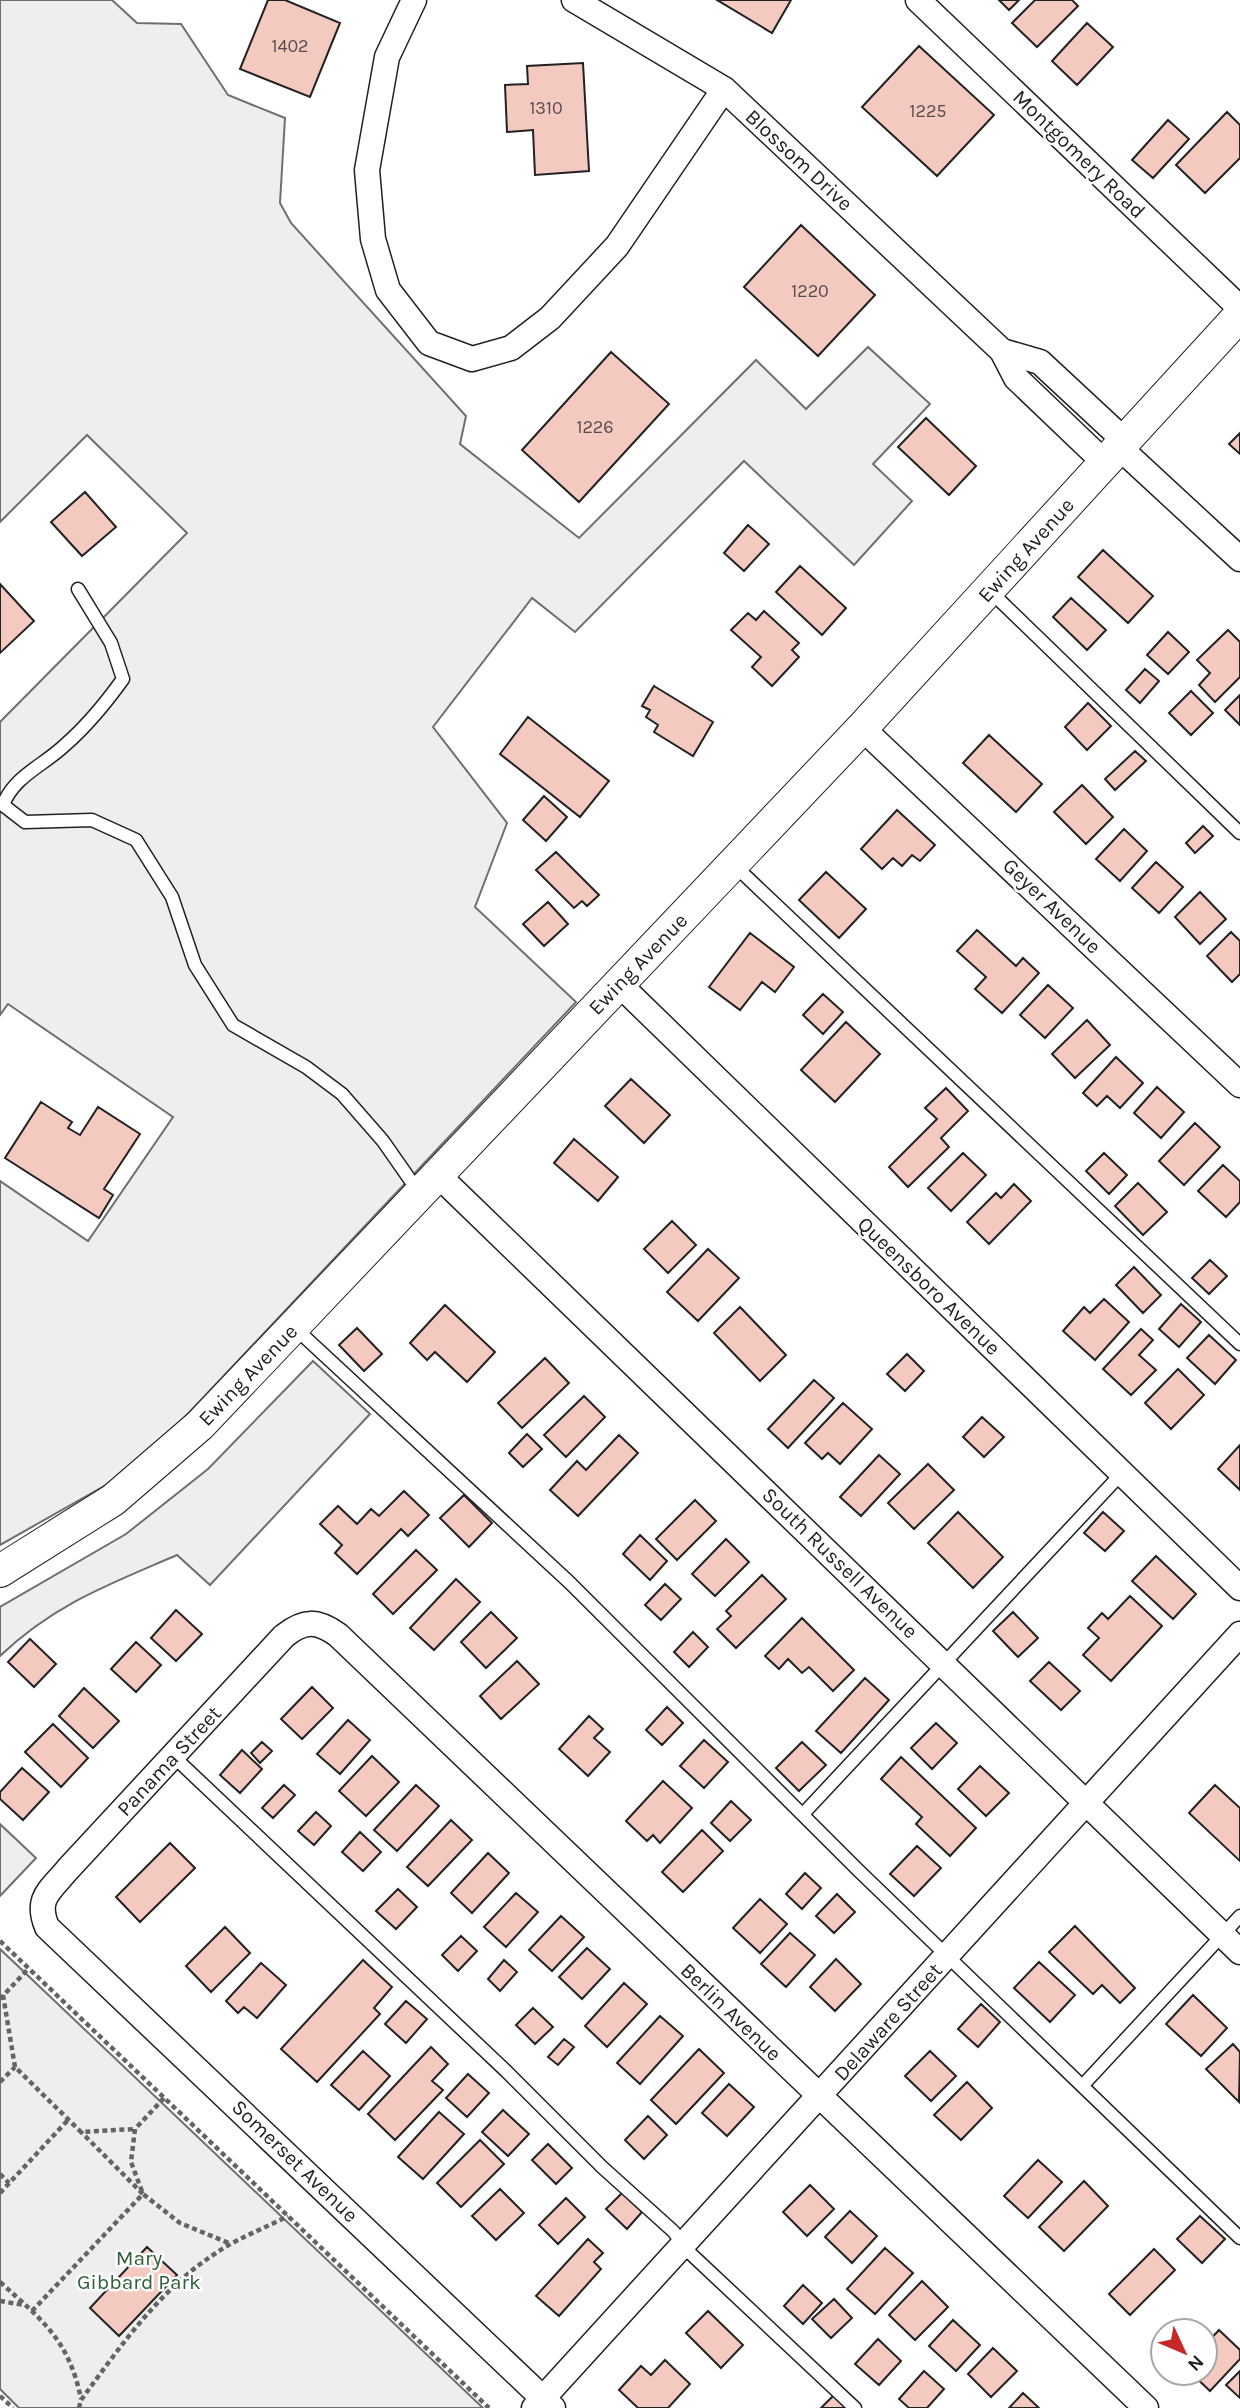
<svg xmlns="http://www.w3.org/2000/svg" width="1240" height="2408" font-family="Karla,sans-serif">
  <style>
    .green { fill: #eee; stroke: #6f6f6f; stroke-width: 2 }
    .building { fill: #f3c9c0; stroke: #222; stroke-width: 2 }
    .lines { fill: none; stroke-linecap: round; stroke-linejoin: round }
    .service-casing { stroke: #222; stroke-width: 15 }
    .minor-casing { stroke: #222; stroke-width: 27 }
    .tertiary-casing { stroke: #222; stroke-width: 34 }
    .path { stroke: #646464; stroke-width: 4.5; stroke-dasharray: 5 3.5; stroke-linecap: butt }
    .service { stroke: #fff; stroke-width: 12 }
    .minor { stroke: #fff; stroke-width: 24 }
    .tertiary { stroke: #fff; stroke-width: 32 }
    .labels { text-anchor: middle; stroke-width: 5; stroke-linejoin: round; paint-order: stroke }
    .number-label { font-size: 18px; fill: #564c4a }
    .street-label { font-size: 21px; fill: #222; stroke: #fff }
    .park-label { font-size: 21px; fill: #2f5e38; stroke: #fff }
  </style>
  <rect width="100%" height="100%" fill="#fff"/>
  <!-- green -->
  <path class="green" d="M 0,0 L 112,0 L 137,23 L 181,24 L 228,95 L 285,118 L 280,203 L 291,223 L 466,416 L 460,444 L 579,538 L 756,360 L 806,409 L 868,347 L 930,404 L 873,464 L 912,501 L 854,565 L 744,461 L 575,632 L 532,598 L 433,727 L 507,823 L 475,907 L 576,1002 L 182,1420 L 113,1481 L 0,1545 L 0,1181 L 88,1241 L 173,1117 L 8,1004 L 0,1015 L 0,722 L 187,533 L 87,435 L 0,522 Z
    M 313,1361 L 370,1414 L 210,1585 L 177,1555 C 110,1584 54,1604 0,1656 L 0,1607 L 126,1534 L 208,1469 Z
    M 0,1824 L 36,1858 L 0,1896 Z
    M 0,1949 L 483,2408 L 19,2408 L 0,2389 Z"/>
  <!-- building -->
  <path class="building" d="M 268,0 L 285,0 L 340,23 L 310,97 L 240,69 Z
    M 717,0 L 791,0 L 772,33 Z
    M 999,0 L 1019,0 L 1009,10 Z
    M 1035,0 L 1072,0 L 1078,6 L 1037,47 L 1012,23 Z
    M 1087,23 L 1113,47 L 1077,85 L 1052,61 Z
    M 919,46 L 994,115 L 937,176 L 862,107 Z
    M 583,63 L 589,171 L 535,175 L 533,130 L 507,132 L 505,85 L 528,84 L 527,66 Z
    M 1227,112 L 1240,125 L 1240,158 L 1205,193 L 1176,165 Z
    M 1168,120 L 1189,139 L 1153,178 L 1132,160 Z
    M 801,225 L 875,295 L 818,356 L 744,287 Z
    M 611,352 L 669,404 L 579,502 L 522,450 Z
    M 926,418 L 976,466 L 949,495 L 898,447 Z
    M 1240,433 L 1240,454 L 1229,444 Z
    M 85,492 L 116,527 L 82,556 L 51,522 Z
    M 748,525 L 769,544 L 744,571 L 724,553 Z
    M 1103,550 L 1153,596 L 1128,623 L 1078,577 Z
    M 800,566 L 846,608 L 822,635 L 776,592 Z
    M 0,584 L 34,621 L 0,653 Z
    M 1071,598 L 1106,630 L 1087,650 L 1053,617 Z
    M 764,611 L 799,643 L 792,650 L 799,657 L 772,686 L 752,667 L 761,657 L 731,630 L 748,613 L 756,620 Z
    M 1228,630 L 1240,642 L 1240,677 L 1215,702 L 1199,685 L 1210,673 L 1197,660 Z
    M 1168,632 L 1189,652 L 1168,674 L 1147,655 Z
    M 1145,669 L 1159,681 L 1140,703 L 1126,690 Z
    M 654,686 L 713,722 L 693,756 L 654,732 L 658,725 L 646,717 L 650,710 L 642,706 Z
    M 1191,691 L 1213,713 L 1191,735 L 1169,713 Z
    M 1240,695 L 1240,725 L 1225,710 Z
    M 1088,703 L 1111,726 L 1087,750 L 1065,727 Z
    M 528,717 L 609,781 L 580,817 L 500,754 Z
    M 989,735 L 1042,784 L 1016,812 L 963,763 Z
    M 1135,751 L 1146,761 L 1115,790 L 1105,779 Z
    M 1082,785 L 1113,817 L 1086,844 L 1054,812 Z
    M 544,796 L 567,817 L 546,841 L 523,820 Z
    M 897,810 L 935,845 L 920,861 L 912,855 L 902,866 L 893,858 L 882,869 L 861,849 Z
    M 1203,826 L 1213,836 L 1195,853 L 1186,843 Z
    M 1124,829 L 1147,851 L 1120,881 L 1096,859 Z
    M 556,852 L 599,895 L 587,906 L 582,901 L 574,908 L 536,870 Z
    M 1156,862 L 1183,887 L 1159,913 L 1132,888 Z
    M 826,872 L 866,909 L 839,938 L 799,900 Z
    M 1200,892 L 1226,919 L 1200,944 L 1175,917 Z
    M 548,902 L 568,924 L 544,946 L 523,924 Z
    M 977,930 L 1016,966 L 1023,958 L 1039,973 L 1002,1013 L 975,989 L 986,977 L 957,951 Z
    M 1231,932 L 1240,941 L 1240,974 L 1232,982 L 1207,956 Z
    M 750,933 L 794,967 L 775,992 L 762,982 L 740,1010 L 709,987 Z
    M 1048,985 L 1073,1008 L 1045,1038 L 1020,1015 Z
    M 823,994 L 843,1012 L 823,1034 L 803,1015 Z
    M 1087,1020 L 1110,1045 L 1075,1078 L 1052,1054 Z
    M 846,1022 L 880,1054 L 835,1102 L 801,1070 Z
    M 1116,1057 L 1143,1083 L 1120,1108 L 1107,1096 L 1097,1106 L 1083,1093 Z
    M 631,1079 L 670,1115 L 644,1143 L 605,1106 Z
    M 1157,1087 L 1184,1112 L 1161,1138 L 1134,1113 Z
    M 946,1088 L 968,1111 L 941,1138 L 949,1147 L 908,1187 L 889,1167 L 937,1119 L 925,1108 Z
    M 41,1102 L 72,1122 L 68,1128 L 80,1135 L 98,1107 L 140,1134 L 104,1189 L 113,1195 L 99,1218 L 5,1158 Z
    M 1195,1123 L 1220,1147 L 1184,1185 L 1159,1161 Z
    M 574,1139 L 618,1177 L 598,1201 L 554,1163 Z
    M 963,1153 L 986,1175 L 951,1211 L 928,1188 Z
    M 1104,1153 L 1127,1175 L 1109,1194 L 1086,1171 Z
    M 1223,1165 L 1240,1181 L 1240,1202 L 1226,1217 L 1198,1191 Z
    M 1138,1183 L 1167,1212 L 1143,1235 L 1115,1206 Z
    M 1014,1184 L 1031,1201 L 989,1244 L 967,1222 L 996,1193 L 1001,1198 Z
    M 672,1221 L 696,1245 L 668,1273 L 644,1249 Z
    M 708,1249 L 739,1278 L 698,1321 L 667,1292 Z
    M 1210,1260 L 1227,1276 L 1209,1294 L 1192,1278 Z
    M 1134,1267 L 1161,1295 L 1143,1313 L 1116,1285 Z
    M 1104,1299 L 1129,1322 L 1095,1360 L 1063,1331 L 1084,1307 L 1090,1313 Z
    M 1181,1304 L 1201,1322 L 1179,1347 L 1159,1329 Z
    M 445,1305 L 495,1352 L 467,1382 L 435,1352 L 427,1360 L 410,1343 Z
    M 740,1307 L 786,1355 L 760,1381 L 714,1333 Z
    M 357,1328 L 382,1354 L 364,1371 L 339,1345 Z
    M 1141,1329 L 1153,1340 L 1139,1355 L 1156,1370 L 1131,1395 L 1103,1369 Z
    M 1209,1335 L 1236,1360 L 1215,1384 L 1187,1358 Z
    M 907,1354 L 924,1371 L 905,1391 L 887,1374 Z
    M 545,1358 L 569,1383 L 522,1428 L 498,1403 Z
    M 1178,1369 L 1204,1395 L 1171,1429 L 1145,1403 Z
    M 814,1380 L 834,1398 L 788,1448 L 768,1429 Z
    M 584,1396 L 605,1417 L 566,1457 L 544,1435 Z
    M 843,1403 L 872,1429 L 840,1464 L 828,1453 L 822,1459 L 805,1443 Z
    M 982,1417 L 1004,1437 L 984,1457 L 963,1437 Z
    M 527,1434 L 542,1449 L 523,1467 L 509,1453 Z
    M 619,1435 L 638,1453 L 578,1516 L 550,1490 L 577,1461 L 586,1470 Z
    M 1240,1445 L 1240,1490 L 1218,1469 Z
    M 879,1455 L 900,1474 L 861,1516 L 840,1497 Z
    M 928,1464 L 954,1490 L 914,1529 L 888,1503 Z
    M 404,1491 L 429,1515 L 408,1536 L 401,1529 L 357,1574 L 335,1553 L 342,1545 L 320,1524 L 338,1506 L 357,1524 L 371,1509 L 379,1516 Z
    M 464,1495 L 492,1523 L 469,1547 L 440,1518 Z
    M 695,1500 L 716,1521 L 677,1560 L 656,1539 Z
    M 958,1512 L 1003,1557 L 973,1588 L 928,1543 Z
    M 1103,1512 L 1124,1531 L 1105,1551 L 1084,1533 Z
    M 640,1535 L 667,1561 L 650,1580 L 623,1554 Z
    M 726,1539 L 749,1562 L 715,1596 L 692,1574 Z
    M 416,1550 L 437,1570 L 393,1614 L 373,1594 Z
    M 1156,1556 L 1196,1594 L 1173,1619 L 1132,1581 Z
    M 762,1575 L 786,1599 L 736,1648 L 717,1629 L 731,1616 L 726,1611 Z
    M 456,1579 L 480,1602 L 434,1650 L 410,1628 Z
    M 665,1584 L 681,1599 L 661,1620 L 645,1605 Z
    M 1130,1596 L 1162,1626 L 1111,1681 L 1083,1655 L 1099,1638 L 1088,1628 L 1102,1613 L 1108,1619 Z
    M 176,1610 L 202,1634 L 176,1661 L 151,1638 Z
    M 491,1612 L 517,1638 L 486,1668 L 461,1642 Z
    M 1013,1612 L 1038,1638 L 1018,1657 L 993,1631 Z
    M 802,1618 L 854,1670 L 833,1691 L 809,1667 L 802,1673 L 788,1659 L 779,1669 L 765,1656 Z
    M 693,1632 L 708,1647 L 689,1667 L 674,1652 Z
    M 30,1639 L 56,1664 L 34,1687 L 8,1662 Z
    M 136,1642 L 161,1665 L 136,1692 L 111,1669 Z
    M 517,1661 L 539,1684 L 501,1719 L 480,1696 Z
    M 1049,1662 L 1080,1691 L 1061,1710 L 1030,1681 Z
    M 865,1678 L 889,1700 L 841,1753 L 816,1731 Z
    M 312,1687 L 333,1708 L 302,1739 L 281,1719 Z
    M 84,1688 L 119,1721 L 93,1748 L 59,1716 Z
    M 667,1707 L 683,1723 L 662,1745 L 646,1730 Z
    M 589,1716 L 603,1729 L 594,1738 L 610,1752 L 588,1776 L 559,1749 Z
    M 348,1720 L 370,1740 L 340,1774 L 317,1754 Z
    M 936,1723 L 957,1743 L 932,1769 L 911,1748 Z
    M 53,1724 L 88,1758 L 61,1787 L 25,1752 Z
    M 704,1740 L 728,1762 L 704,1788 L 680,1766 Z
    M 262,1742 L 272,1751 L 260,1763 L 251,1753 Z
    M 802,1742 L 826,1765 L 799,1791 L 776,1768 Z
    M 242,1750 L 262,1769 L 240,1793 L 220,1775 Z
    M 372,1756 L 399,1782 L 366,1816 L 339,1791 Z
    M 901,1757 L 976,1828 L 950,1856 L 916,1824 L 922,1817 L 881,1779 Z
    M 980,1766 L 1009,1793 L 986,1816 L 958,1789 Z
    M 22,1768 L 49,1792 L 23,1820 L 0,1799 L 0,1792 Z
    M 663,1781 L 692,1808 L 660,1843 L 653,1835 L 647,1841 L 626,1821 Z
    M 284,1785 L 295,1795 L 273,1818 L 262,1808 Z
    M 416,1785 L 439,1806 L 397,1851 L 374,1830 Z
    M 1215,1785 L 1240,1808 L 1240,1861 L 1189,1813 Z
    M 731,1801 L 751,1820 L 730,1841 L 711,1823 Z
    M 316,1812 L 331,1826 L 314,1845 L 298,1831 Z
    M 451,1820 L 472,1840 L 428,1886 L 407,1867 Z
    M 702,1830 L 723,1851 L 683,1892 L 662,1872 Z
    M 360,1832 L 381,1852 L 363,1871 L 342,1852 Z
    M 170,1843 L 195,1868 L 140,1922 L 116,1897 Z
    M 917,1846 L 941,1868 L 914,1896 L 890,1874 Z
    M 488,1853 L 509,1873 L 472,1913 L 451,1893 Z
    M 805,1873 L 821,1888 L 802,1909 L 786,1894 Z
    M 398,1889 L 417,1907 L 396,1929 L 376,1911 Z
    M 516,1893 L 538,1912 L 506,1947 L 484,1927 Z
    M 837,1894 L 855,1912 L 834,1933 L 816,1916 Z
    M 760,1899 L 787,1924 L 760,1953 L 733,1928 Z
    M 561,1916 L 584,1937 L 552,1971 L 529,1950 Z
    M 1075,1926 L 1135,1988 L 1120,2003 L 1102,1985 L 1093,1994 L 1049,1952 Z
    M 225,1927 L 250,1953 L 211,1992 L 186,1966 Z
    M 790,1933 L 815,1955 L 786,1987 L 761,1964 Z
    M 461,1936 L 477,1951 L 458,1971 L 442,1955 Z
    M 587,1948 L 610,1969 L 582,1999 L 559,1977 Z
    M 836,1959 L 861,1984 L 835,2011 L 810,1987 Z
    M 363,1960 L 392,1987 L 374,2008 L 380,2014 L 317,2082 L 281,2049 Z
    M 504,1960 L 517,1972 L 500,1991 L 488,1979 Z
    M 1039,1962 L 1075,1995 L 1050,2022 L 1014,1988 Z
    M 261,1963 L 286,1985 L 257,2018 L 244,2007 L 238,2013 L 226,2001 Z
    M 624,1983 L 647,2004 L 607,2047 L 585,2026 Z
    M 1193,1995 L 1227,2028 L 1201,2056 L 1166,2024 Z
    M 406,2001 L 427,2019 L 406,2043 L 385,2024 Z
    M 981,2004 L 1000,2022 L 978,2047 L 958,2029 Z
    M 533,2008 L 553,2027 L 535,2044 L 516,2025 Z
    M 660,2016 L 683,2036 L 640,2084 L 617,2063 Z
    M 564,2039 L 574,2047 L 558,2065 L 548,2057 Z
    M 1233,2044 L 1240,2052 L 1239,2102 L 1206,2069 Z
    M 431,2047 L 448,2064 L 432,2081 L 443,2090 L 395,2140 L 368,2114 Z
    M 699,2049 L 724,2073 L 676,2124 L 651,2100 Z
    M 363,2051 L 390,2076 L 359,2110 L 331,2085 Z
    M 930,2051 L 956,2076 L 931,2101 L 905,2076 Z
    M 468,2074 L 489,2093 L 467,2117 L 446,2098 Z
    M 967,2082 L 992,2108 L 961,2140 L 934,2115 Z
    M 729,2084 L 754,2107 L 727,2136 L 702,2113 Z
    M 503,2110 L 529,2134 L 508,2156 L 482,2132 Z
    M 439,2112 L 464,2134 L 423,2179 L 398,2157 Z
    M 648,2116 L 667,2135 L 644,2159 L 625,2140 Z
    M 480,2140 L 504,2164 L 461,2207 L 437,2183 Z
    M 548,2144 L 572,2168 L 556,2184 L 532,2160 Z
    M 1038,2160 L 1062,2182 L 1028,2218 L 1004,2196 Z
    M 1084,2181 L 1108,2206 L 1064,2251 L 1039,2227 Z
    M 810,2185 L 834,2209 L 807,2236 L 783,2212 Z
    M 500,2189 L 524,2213 L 496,2240 L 472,2216 Z
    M 622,2193 L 642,2212 L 627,2229 L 606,2209 Z
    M 566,2198 L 585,2217 L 558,2244 L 539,2225 Z
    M 850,2211 L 877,2236 L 852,2263 L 825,2237 Z
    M 1200,2216 L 1225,2239 L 1202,2263 L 1177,2239 Z
    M 588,2239 L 603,2253 L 594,2262 L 601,2269 L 559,2316 L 536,2296 Z
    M 147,2247 L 177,2275 L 119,2336 L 90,2308 Z
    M 885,2248 L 913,2273 L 875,2314 L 847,2289 Z
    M 1154,2249 L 1175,2270 L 1130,2315 L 1109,2294 Z
    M 922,2281 L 948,2307 L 915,2340 L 889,2315 Z
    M 803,2285 L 822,2303 L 803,2324 L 784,2306 Z
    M 834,2299 L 852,2318 L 831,2338 L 812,2319 Z
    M 708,2311 L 743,2345 L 721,2368 L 686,2333 Z
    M 953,2320 L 980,2345 L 956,2371 L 929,2346 Z
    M 1219,2330 L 1240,2350 L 1240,2359 L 1210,2391 L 1191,2373 L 1205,2373 L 1205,2345 Z
    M 878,2339 L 901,2361 L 879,2385 L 855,2364 Z
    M 993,2348 L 1017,2371 L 991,2397 L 968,2374 Z
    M 665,2360 L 690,2384 L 668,2408 L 638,2408 L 619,2390 L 641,2366 L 651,2375 Z
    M 924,2371 L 944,2389 L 927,2408 L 909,2408 L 899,2399 Z
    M 1240,2371 L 1240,2398 L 1226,2385 Z
    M 1023,2393 L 1039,2408 L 1009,2408 Z
    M 835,2394 L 848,2408 L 821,2408 Z"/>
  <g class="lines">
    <!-- service casing -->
    <g class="service-casing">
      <path id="service" d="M 78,589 L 111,643 L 123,679 C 105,704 88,725 65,745 C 43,766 14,776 3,805 L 25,822 L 92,820 L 136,840 L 172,897 L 195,965 L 233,1025 L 306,1067 L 342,1094 L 383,1141 L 420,1194
        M 989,590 L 1240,833
        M 734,865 L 1240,1344
        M 295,1328 L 569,1582 L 859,1871 L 1240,2238
        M 173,1756 L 506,2071 L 602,2167 L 673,2231 L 691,2254 L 855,2408
        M 803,1814 L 1122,1473
        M 1084,2084 L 1240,1916"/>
    </g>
    <!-- minor casing -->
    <g class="minor-casing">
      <path id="minor" d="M 414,0 L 387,57 L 367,170 L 373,239 L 388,290 L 429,343 L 472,359 L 511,348 L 550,318 L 617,246 L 724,89
        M 574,0 L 724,89 L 1002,351 L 1016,378 L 1105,463
        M 918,0 L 1240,308
        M 1002,351 L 1040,362 L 1125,441
        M 1120,448 L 1240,559
        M 862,728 L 1240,1085
        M 619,984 L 1240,1588
        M 438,1175 L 1240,1952
        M 534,2408 L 1240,1634
        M 553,2408 L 47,1927 C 35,1898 50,1891 68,1869 L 284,1636 C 304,1620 317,1620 338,1635 L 1146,2408"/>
    </g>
    <!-- tertiary casing -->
    <g class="tertiary-casing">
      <path id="tertiary" d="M 0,1571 L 113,1500 L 200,1425 L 862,728 L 1240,315"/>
    </g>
    <!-- path -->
    <path class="path" d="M 0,1941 L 489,2408
      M 3,1995 L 15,2067 L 81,2132 L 135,2129
      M 0,1999 L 29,1968
      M 0,2082 L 15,2067
      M 164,2098 L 135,2129 L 131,2162 L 143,2194 L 180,2223 L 231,2244
      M 0,2174 L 9,2183
      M 0,2193 L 68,2120
      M 0,2282 C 43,2321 69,2340 81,2399
      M 0,2301 L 24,2305
      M 32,2311 L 143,2194 L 81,2132
      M 0,2396 L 13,2408
      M 79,2408 L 81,2400 C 120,2347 159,2290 216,2253 C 238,2238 265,2228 288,2216"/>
    <!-- service -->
    <use href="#service" class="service"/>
    <!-- minor -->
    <use href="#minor" class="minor"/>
    <!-- tertiary -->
    <use href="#tertiary" class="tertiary"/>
  </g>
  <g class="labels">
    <!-- number labels -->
    <g class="number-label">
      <text x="290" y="52">1402</text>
      <text x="546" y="114">1310</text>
      <text x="928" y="117">1225</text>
      <text x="810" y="297">1220</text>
      <text x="595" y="433">1226</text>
    </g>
    <!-- street labels -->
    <g class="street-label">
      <text transform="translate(1079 154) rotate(44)" y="7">Montgomery Road</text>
      <text transform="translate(799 160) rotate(43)" y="7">Blossom Drive</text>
      <text transform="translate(1026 550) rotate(-48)" y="7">Ewing Avenue</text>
      <text transform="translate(1052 906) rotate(44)" y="7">Geyer Avenue</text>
      <text transform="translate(638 964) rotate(-46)" y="7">Ewing Avenue</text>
      <text transform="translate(929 1286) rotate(44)" y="7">Queensboro Avenue</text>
      <text transform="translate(248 1375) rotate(-46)" y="7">Ewing Avenue</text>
      <text transform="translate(840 1563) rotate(44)" y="7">South Russell Avenue</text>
      <text transform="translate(169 1761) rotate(-47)" y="7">Panama Street</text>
      <text transform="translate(731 2012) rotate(44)" y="7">Berlin Avenue</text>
      <text transform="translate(888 2022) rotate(-48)" y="7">Delaware Street</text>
      <text transform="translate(295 2161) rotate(44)" y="7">Somerset Avenue</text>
    </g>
    <!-- park labels -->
    <g class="park-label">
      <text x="139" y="2265">Mary<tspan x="139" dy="24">Gibbard Park</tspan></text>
    </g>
  </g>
  <!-- north arrow -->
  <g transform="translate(1184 2352) rotate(134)"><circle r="33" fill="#ffffff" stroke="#a7a7a7" stroke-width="2"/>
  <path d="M0-5L12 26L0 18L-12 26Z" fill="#c62828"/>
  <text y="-10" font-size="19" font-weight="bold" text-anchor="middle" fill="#222222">N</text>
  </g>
</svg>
